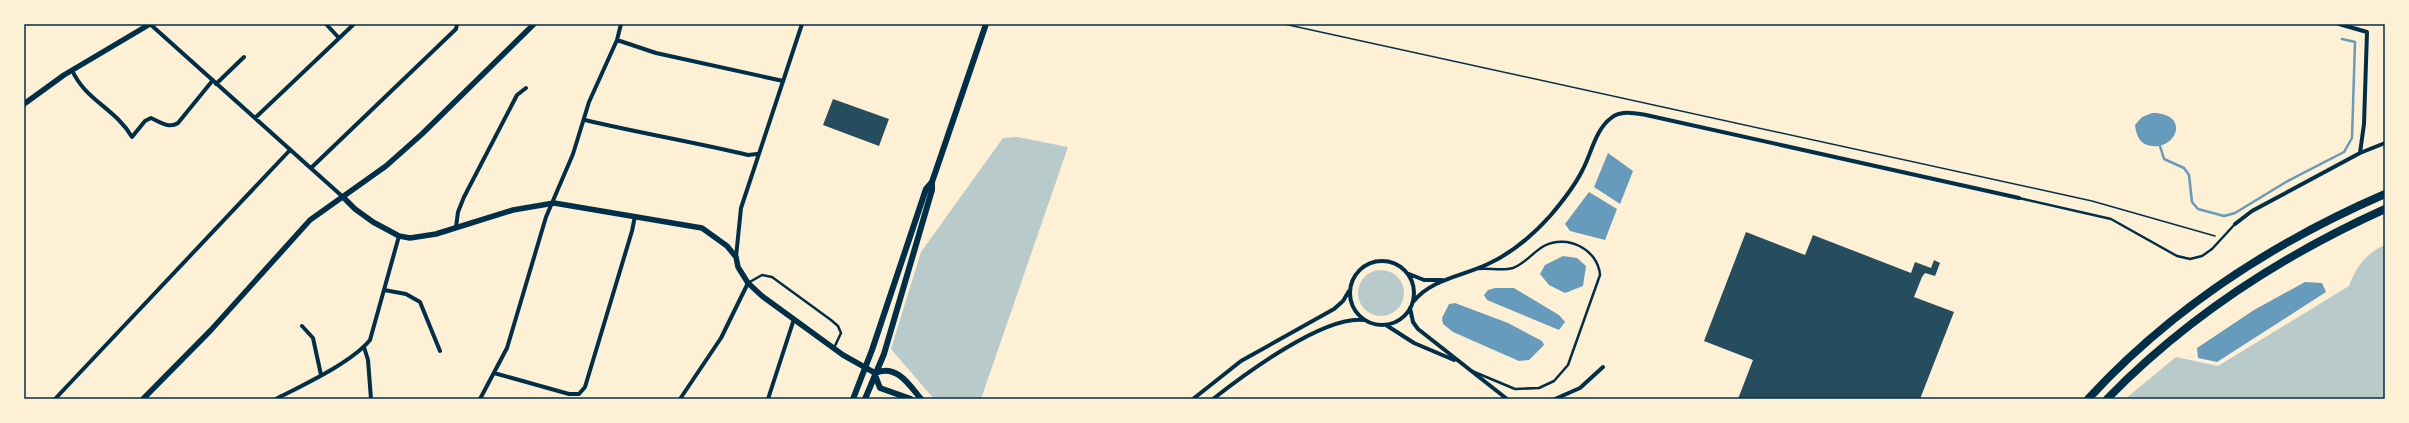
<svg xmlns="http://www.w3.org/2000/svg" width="2409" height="423" font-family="'Titillium Web',sans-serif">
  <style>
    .green { fill: #b9caca }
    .water { fill: #669bbc }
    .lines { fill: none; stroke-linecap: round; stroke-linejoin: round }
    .stream { stroke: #669bbc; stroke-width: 2.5 }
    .building { fill: #264d5e }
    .path { stroke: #003049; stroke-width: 1.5 }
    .service { stroke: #003049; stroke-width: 2.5 }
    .minor { stroke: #003049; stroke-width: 4 }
    .tertiary { stroke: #003049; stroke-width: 5.5 }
    .secondary { stroke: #003049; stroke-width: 6 }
    .trunk { stroke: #003049; stroke-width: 8 }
    .neatline { fill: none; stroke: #003049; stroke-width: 1.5 }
  </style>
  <rect width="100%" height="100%" fill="#fdf0d5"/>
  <!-- green -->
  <path class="green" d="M 1017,137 L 1068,147 L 981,399 L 934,399 L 891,349 L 921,252 L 1003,138 Z
    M 2385,245 L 2385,399 L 2125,399 L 2176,357 L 2218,366 L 2349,286 C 2356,267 2366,253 2385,245 Z
    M1358 293a23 23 0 1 1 46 0a23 23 0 1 1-46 0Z"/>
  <!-- water -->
  <path class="water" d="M 2152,113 C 2193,113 2175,154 2147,145 C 2139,142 2136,134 2135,125 L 2142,117 Z
    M 1608,153 L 1633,171 L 1620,204 L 1594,187 Z
    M 1589,192 L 1617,209 L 1605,240 L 1570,231 L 1565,224 Z
    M 1563,256 L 1577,258 L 1586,266 L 1583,286 L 1565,293 L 1549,285 L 1540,274 L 1545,265 Z
    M 2305,282 L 2322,283 L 2326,292 L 2217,362 L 2198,358 L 2197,348 L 2254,310 Z
    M 1495,288 L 1514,288 L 1559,315 L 1565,322 L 1559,330 L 1487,300 L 1484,295 L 1488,290 Z
    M 1455,303 L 1508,323 L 1542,341 L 1544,345 L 1529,360 L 1519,361 L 1453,332 L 1443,324 L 1442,318 L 1449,304 Z"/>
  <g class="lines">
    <!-- stream -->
    <path class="stream" d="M 2160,146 L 2164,159 L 2184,168 L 2189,175 L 2192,202 L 2198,209 L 2224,216 L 2235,213 L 2286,182 L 2344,152 L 2352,138 L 2355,42 L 2342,39"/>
  </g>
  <!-- building -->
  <path class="building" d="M 833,99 L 889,119 L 879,146 L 823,125 Z
    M 1746,232 L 1805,255 L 1813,235 L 1911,273 L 1915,262 L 1931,268 L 1934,260 L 1940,263 L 1935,276 L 1925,273 L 1922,277 L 1914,297 L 1954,312 L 1920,399 L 1738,399 L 1753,360 L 1704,341 Z"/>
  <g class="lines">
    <!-- path -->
    <path class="path" d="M 1284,24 L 2092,201 L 2215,236"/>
    <!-- service -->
    <path class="service" d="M 2019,198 L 2111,219 L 2177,256 L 2190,259 L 2202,256 L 2212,249 L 2235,224
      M 748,283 L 762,275 L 772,277 L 831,320 L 838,326 L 841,333 L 834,348
      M 1472,371 L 1515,389 L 1539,388 L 1554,381 L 1568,365 L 1600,275 C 1598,249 1567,234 1544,246 C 1533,252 1526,263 1513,268 C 1503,271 1490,268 1479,269"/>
    <!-- minor -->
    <path class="minor" d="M 150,24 L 343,197
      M 326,24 L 339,38
      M 2339,24 L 2367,32 L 2364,124 L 2360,153
      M 617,40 L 656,53 L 783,81
      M 72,70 C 85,100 116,109 132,137 L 145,121 L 151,118 C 160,122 169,129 178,123 L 213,80
      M 216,84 L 244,57
      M 255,118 L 354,24
      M 585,120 C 639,133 694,142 748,155 L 757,154
      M 311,168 L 456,29 L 457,24
      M 2235,224 L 2252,211 L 2360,153 L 2385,143
      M 456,227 L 458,212 L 464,197 L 517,95 L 526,88
      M 736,257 L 741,208 L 802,24
      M1350 293a32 32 0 1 1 64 0a32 32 0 1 1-64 0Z
      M 1409,274 L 1424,280 L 1442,280
      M 384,290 L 406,294 L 420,302 L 440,351
      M 1413,302 C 1431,279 1463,276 1488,264 C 1512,253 1532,236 1550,216 C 1562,202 1574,187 1582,171 C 1591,155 1595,130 1611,118 C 1621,110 1634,113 1646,115 L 2019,198
      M 1410,308 L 1413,322 L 1418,329 L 1507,399
      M 1386,325 L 1414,343 L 1454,360
      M 302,326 L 313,338 L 321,375
      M 364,347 L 368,360 L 371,399
      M 494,373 L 569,394 L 579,394 L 585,387 L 632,231 L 635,216
      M 55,399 L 290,150
      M 276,399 C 303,385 351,363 370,340 L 399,236
      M 480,399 L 507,348 L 546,217 L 573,154 L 589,102 L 617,40 L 621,24
      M 680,399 L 721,338 L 748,283
      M 768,399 L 794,319
      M 1193,399 L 1241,361 L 1334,309 L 1343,301 L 1349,291
      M 1213,399 C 1245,374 1324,315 1364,320
      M 1555,399 L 1580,388 L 1603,367"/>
    <!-- tertiary -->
    <path class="tertiary" d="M 24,104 L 64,75 L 150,24
      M 343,197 L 355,209 L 373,222 L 399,236 L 410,238 L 436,234 L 513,210 L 554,203 L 702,228 L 727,246 L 736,257 L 738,267 L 748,283 L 762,296 L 843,355 L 875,373
      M 143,399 L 211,330 L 310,220 L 386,166 L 422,134 L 534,24"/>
    <!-- secondary -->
    <path class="secondary" d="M 875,373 C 896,364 908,383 921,399
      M 875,375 L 880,388 L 911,399
      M 853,399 L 872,350 L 926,189 L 932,182 L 986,24
      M 865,399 L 884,354 L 932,190 L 932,182"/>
    <!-- trunk -->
    <path class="trunk" d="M 2088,399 C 2170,310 2274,242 2385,194
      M 2107,399 C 2187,317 2281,256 2385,209"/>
  </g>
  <!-- border -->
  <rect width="2409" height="423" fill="none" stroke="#fdf0d5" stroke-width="50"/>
  <rect x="25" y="25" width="2359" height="373" class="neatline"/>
</svg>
